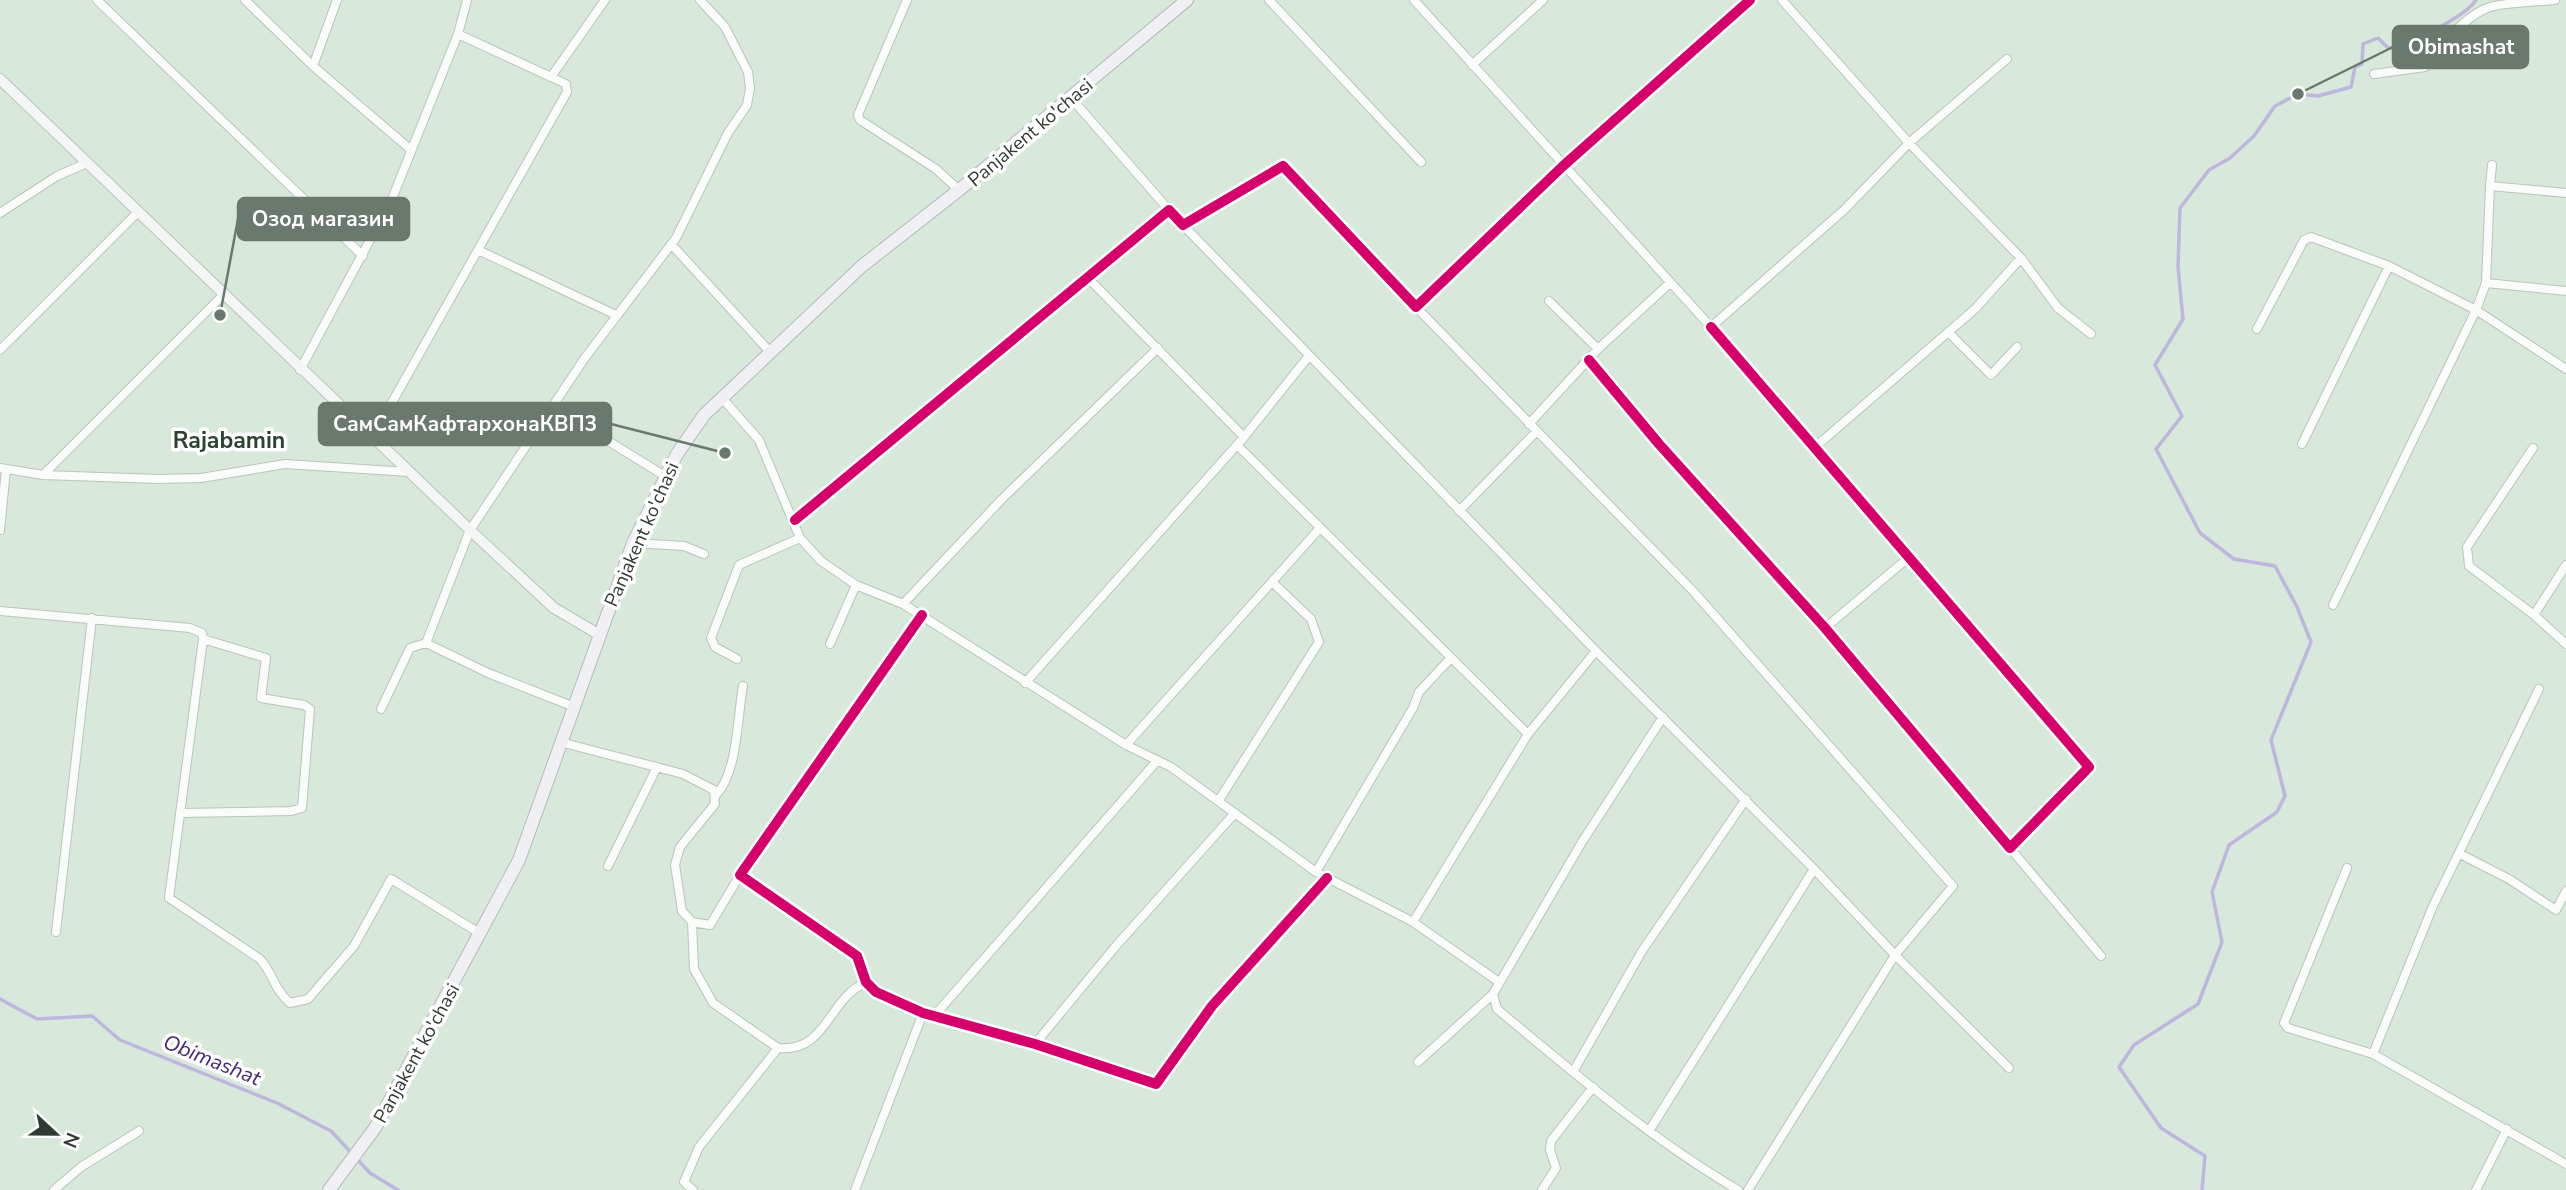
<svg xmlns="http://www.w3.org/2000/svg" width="2566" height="1190" font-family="'Nunito Sans',sans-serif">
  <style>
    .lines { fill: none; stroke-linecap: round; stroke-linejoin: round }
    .stream { stroke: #bdb6df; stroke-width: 3.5 }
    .street-casing { stroke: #b9c5ba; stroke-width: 10 }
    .secondary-casing { stroke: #b9c5ba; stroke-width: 12 }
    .primary-casing { stroke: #b5babc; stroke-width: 14 }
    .street { stroke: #f9fcf9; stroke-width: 8 }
    .secondary { stroke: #f4f6f6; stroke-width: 10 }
    .primary { stroke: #f0f0f4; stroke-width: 12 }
    .cycleway-casing { stroke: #fff; stroke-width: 15 }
    .cycleway { stroke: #d6006c; stroke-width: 10 }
    .labels { text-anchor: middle; stroke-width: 7; stroke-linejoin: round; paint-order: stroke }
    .street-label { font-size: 19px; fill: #303b32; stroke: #fff }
    .water-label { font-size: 21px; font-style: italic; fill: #452a75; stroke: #fff }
    .quarter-label { font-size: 23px; font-weight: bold; fill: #2c432f; stroke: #fff }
    .leader { fill: none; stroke: #6b786d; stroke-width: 2.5 }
    .callout-dot { fill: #6b786d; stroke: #fff; stroke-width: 2.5 }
    .callout { fill: #6b786d; stroke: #6b786d; stroke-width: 2.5 }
    .callout-label { font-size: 21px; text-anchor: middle; font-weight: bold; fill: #fff }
  </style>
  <rect width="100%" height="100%" fill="#d8e8da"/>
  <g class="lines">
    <!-- stream -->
    <path class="stream" d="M 0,999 L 37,1019 L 92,1016 L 120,1040 L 277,1103 L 331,1131 L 370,1173 L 398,1190
      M 2202,1190 L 2205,1156 L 2161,1128 L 2119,1067 L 2134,1045 L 2198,1004 L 2222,942 L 2212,892 L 2229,845 L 2277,812 L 2285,796 L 2271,740 L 2311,642 L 2297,607 L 2275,566 L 2234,559 L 2200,533 L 2156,449 L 2182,416 L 2155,365 L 2183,319 L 2178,267 L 2180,208 L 2209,170 L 2230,158 L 2254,136 L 2275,106 L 2298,94 L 2318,96 L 2351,87 L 2355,67 L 2362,64 L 2363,44 L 2378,38 L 2388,48 L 2417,45 L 2425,41 C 2430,28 2464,18 2476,0"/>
    <!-- street casing -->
    <g class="street-casing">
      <path id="street" d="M 97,0 L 363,256
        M 245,0 L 313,66 L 410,149
        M 907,0 L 858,115 L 860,120 L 936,169 L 959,190
        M 1269,0 L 1421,162
        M 1414,0 L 1711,327 L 1845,209 L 1909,143 L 2007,59
        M 1782,0 L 1909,143 L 2021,258 L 1975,309 L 1814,448
        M 458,34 L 551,77
        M 1472,65 L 1543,0
        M 313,66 L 337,0
        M 2374,74 L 2425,67 C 2438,46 2470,11 2494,6 C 2514,2 2535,2 2555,0
        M 1071,98 L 1169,210
        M 2490,186 L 2492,165
        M 0,213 L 57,176 L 87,163
        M 1183,225 L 1596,651 L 1814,869 L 1649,1131
        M 671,244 L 771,353
        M 478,250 L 616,315
        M 2021,258 L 2058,308 L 2091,334
        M 1088,278 L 1244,437 L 1237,445 L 1528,734
        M 2486,283 L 2566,291
        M 1549,301 L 1598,349
        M 1416,307 L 1693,591 L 1953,886 L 1895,955 L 1748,1190
        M 2257,329 L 2304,240 L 2311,237 L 2389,266 L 2476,310 L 2566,369
        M 1949,333 L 1991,375 L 2017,347
        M 0,350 L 138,212
        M 1589,360 L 1659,444 L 1825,628 L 2010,848 L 2089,767 L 1711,327
        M 300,370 L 392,199 L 458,34 L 467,0
        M 722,398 L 759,440 L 800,538 L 821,561 L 856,585 L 903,604 L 1126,745 L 1171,767 L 1316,872 L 1413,922 L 1499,982
        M 553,407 L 665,476
        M 1529,424 L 1598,349 L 1670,283
        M 373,436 L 567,92 L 566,84 L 551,77 L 605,0
        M 2302,444 L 2389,266
        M 2533,448 L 2467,547 L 2469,566 L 2534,615 L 2566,644
        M 0,468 L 43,475 L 158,479 L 201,478 L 285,464 L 409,472
        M 43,475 L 223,295
        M 1459,511 L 1536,432
        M 795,520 L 1169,210 L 1183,225 L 1283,166 L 1416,307 L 1563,166 L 1750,0
        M 0,530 L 6,469
        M 633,543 L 684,546 L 704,554
        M 903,604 L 1002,499 L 1158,348
        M 2333,605 L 2476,310 L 2486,283 L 2490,186 L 2566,193
        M 0,611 L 190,628 L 202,633 L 203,639 L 266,658 L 261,698 L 304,705 L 310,709 L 302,808 L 291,811 L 180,813
        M 922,615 L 740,875 L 857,956 L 866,982 L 876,992 L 923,1013 L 1035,1044 L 1156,1084 L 1212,1006 L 1327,878
        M 2534,615 L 2566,565
        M 1825,628 L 1908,558
        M 203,639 L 169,898 L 260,959 C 274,975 273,988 290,1003 L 308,999 L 354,946 L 391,879 L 481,934
        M 830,644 L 856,585
        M 737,659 L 715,647 L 711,638 L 739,565 L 800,538
        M 1025,683 L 1244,437 L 1308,357
        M 572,706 L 488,673 L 426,643 L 470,530 L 584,359 L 676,238 L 728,133 L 747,105 L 750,88 L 748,72 L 725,27 L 700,0
        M 381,709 L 410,648 L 426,643
        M 1663,717 L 1582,842 L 1493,994 L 1497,1009 C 1574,1073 1651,1139 1738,1190
        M 560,742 L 683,774 L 714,790 L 715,804 L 680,847 L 675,865 L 682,911 L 692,922 L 710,925 L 740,875
        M 1126,745 L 1320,528
        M 716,795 C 738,772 737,718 743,686
        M 1219,800 L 1319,642 L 1311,619 L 1272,582
        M 2010,848 L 2101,956
        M 2460,854 L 2509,879 L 2556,910 L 2566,891
        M 608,866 L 657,767
        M 2347,868 L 2284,1023 L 2288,1028 L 2373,1054 L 2566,1164
        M 1814,869 L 1895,955 L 2009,1068
        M 1316,872 L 1413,708 L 1419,692 L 1450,659
        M 692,922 L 694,969 L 713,1003 L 778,1048 C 827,1053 827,1000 866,982
        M 1413,922 L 1528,734 L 1596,651
        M 56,932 L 92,618
        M 935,1015 L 1156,762
        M 1035,1044 L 1115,947 L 1235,813
        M 2373,1054 L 2433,906 L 2539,689
        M 1418,1062 L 1493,994
        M 1573,1072 L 1642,951 L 1746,799
        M 54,1190 L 81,1167 L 139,1131
        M 693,1190 L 684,1182 L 699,1147 L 778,1048
        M 855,1190 L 923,1013
        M 1542,1190 L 1556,1168 L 1550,1150 L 1551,1141 L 1593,1087
        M 2476,1190 L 2507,1129"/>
    </g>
    <!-- secondary casing -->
    <g class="secondary-casing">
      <path id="secondary" d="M 0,79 L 470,530 L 554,608 L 598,634"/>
    </g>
    <!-- primary casing -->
    <g class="primary-casing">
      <path id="primary" d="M 329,1190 L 375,1128 L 519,860 L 633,543 L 677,454 L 704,415 L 862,266 L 959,190 L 1187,0"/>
    </g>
    <!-- street -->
    <use href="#street" class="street"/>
    <!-- secondary -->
    <use href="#secondary" class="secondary"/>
    <!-- primary -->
    <use href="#primary" class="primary"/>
    <!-- cycleway casing -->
    <g class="cycleway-casing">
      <path id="cycleway" d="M 1589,360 L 1659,444 L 1825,628 L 2010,848 L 2089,767 L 1711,327
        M 795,520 L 1169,210 L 1183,225 L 1283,166 L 1416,307 L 1563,166 L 1750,0
        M 922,615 L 740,875 L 857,956 L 866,982 L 876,992 L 923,1013 L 1035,1044 L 1156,1084 L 1212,1006 L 1327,878"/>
    </g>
    <!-- cycleway -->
    <use href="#cycleway" class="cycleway"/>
  </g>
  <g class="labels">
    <!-- street labels -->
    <g class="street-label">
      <text transform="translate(1030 132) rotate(-40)" y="7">Panjakent ko'chasi</text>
      <text transform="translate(641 534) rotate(-66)" y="7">Panjakent ko'chasi</text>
      <text transform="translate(416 1053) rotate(-61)" y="7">Panjakent ko'chasi</text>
    </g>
    <!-- water labels -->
    <g class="water-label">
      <text transform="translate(212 1060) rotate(22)" y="7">Obimashat</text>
    </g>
    <!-- quarter labels -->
    <g class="quarter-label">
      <text x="229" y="448">Rajabamin</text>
    </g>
  </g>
  <!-- callouts -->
  <path class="leader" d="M2298 94L2393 47M220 315L238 219M725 453L611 424"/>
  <g class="callout-dot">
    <circle cx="2298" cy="94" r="7"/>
    <circle cx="220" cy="315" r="7"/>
    <circle cx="725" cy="453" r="7"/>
  </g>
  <g class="callout">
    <rect x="2393" y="26" width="135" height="42" rx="7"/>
    <rect x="238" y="198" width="171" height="42" rx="7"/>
    <rect x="319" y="403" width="292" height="42" rx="7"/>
  </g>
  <g class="callout-label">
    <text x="2461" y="54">Obimashat</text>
    <text x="323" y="226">Озод магазин</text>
    <text x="465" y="431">СамСамКафтархонаКВП3</text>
  </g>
  <!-- north arrow -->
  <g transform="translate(56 1134) rotate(112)" stroke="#ffffff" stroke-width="5" paint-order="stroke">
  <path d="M0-5L12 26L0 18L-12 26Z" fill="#303b32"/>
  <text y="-10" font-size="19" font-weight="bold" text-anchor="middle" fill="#303b32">N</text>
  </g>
</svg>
